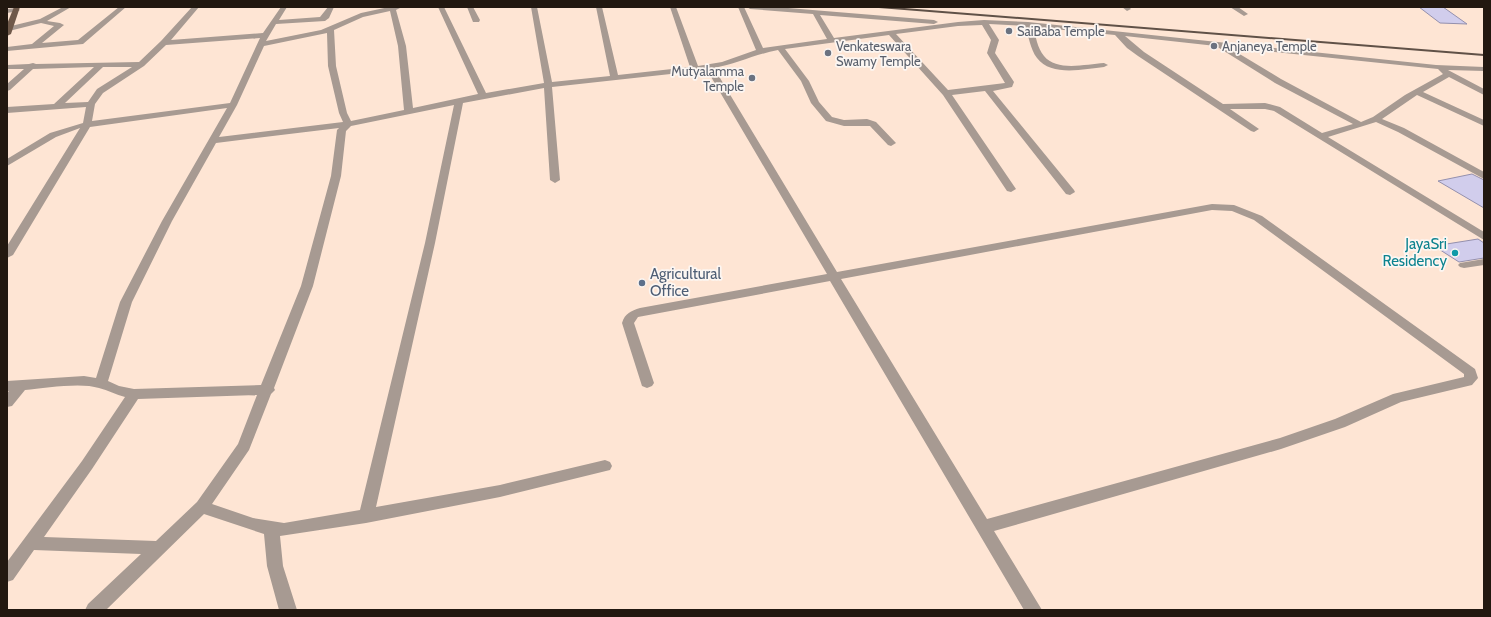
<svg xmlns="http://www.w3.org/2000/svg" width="1491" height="617" font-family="Cabin,sans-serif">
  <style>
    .building { fill: #d1cdec; stroke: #9490ad }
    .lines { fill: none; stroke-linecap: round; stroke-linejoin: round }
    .minor { fill: #a79a92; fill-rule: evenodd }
    .major { fill: #6f594a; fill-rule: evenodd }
    .rail { stroke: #605147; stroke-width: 2 }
    .worship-dot { fill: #6b7280; stroke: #fcf6f2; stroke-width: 1.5 }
    .culture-dot { fill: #0f9aa8; stroke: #fcf6f2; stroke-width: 1.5 }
    .service-dot { fill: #5c6f8a; stroke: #fcf6f2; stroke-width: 1.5 }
    .labels { text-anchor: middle; stroke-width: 3.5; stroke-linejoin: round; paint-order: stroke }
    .far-worship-label { font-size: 13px; fill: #5b616d; stroke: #fcf6f2; text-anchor: start }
    .culture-label { font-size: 15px; fill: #0d838f; stroke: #fcf6f2; text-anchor: end }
    .service-label { font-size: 15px; fill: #4e5e75; stroke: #fcf6f2; text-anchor: start }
  </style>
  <rect width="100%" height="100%" fill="#fee5d4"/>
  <!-- building -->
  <path class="building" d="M 1419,7 L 1443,7 L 1467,24 L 1440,23 Z
    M 1472,174 L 1484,180 L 1484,208 L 1438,181 Z
    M 1478,239 L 1484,243 L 1484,258 L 1459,262 L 1434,246 Z"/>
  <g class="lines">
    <!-- minor -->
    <path class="minor" d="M 63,7 L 71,7 L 47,21 L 60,23 L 64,25 L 42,43 L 78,40 L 119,7 L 126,7 L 83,44 L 7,51 L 7,47 L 32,44 L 54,26 L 41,23 L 9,31 L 7,31 L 7,27 L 40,19 Z
      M 192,7 L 199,7 L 171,40 L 263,33 L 281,7 L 287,7 L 279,20 L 320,17 L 328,7 L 334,7 L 329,18 L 325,21 L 276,24 L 266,41 L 321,30 L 361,13 L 389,7 L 402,7 L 396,10 L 406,46 L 413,108 L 478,94 L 438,7 L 444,7 L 486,93 L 544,83 L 531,7 L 537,7 L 552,82 L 610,76 L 596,7 L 602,7 L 618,75 L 690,67 L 670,7 L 676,7 L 698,66 L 722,62 L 756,50 L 738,7 L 744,7 L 763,48 L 827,39 L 813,14 L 750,9 L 747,7 L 776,7 L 934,20 L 938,22 L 934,24 L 820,15 L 834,38 L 958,22 L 984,20 L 1028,22 L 1436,65 L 1484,67 L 1484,71 L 1448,70 L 1484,89 L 1484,95 L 1449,77 L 1423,92 L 1484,120 L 1484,126 L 1417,95 L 1382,119 L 1404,128 L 1484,172 L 1484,179 L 1398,132 L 1376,122 L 1328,137 L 1484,232 L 1484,240 L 1274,111 L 1265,109 L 1230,109 L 1259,129 L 1254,132 L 1251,131 L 1138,56 L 1127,48 L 1115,35 L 1033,27 C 1036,36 1037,48 1044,56 C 1057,72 1086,64 1104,63 L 1108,65 L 1104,67 C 1084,69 1051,77 1037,58 C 1030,49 1029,36 1025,26 L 989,24 L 999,40 L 995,53 L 1014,82 L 1012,87 L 993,91 L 1074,190 L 1075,192 L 1070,195 L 1066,194 L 985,91 L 952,95 L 1016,189 L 1011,192 L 1007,191 L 943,95 L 889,35 L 785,49 L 809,81 L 819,102 L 832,117 L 844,120 L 867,119 L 876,122 L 896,143 L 891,146 L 888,145 L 870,126 L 844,126 L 826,121 L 811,103 L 801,81 L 778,50 C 756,54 736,64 714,68 L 837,272 L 1212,204 L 1234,205 L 1262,216 L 1475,369 L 1478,378 L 1472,385 L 1401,402 L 1345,427 L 1281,449 L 994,531 L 1042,610 L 1024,610 L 830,281 L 638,317 L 634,323 L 654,383 L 652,386 L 647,388 L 642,386 L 622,323 C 625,313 631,311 640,308 L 827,274 L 707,70 L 552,87 L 560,180 L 555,183 L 550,180 L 544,88 L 463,103 L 435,243 L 376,507 L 500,485 L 605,460 L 610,462 L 612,466 L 610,470 L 500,497 L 366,523 L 280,536 L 283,566 L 297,610 L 279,610 L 267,566 L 264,534 L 204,514 L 106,610 L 85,610 L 88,604 L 141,554 L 34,550 L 13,580 L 7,582 L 7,562 L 82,461 L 125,397 C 116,395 108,390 99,388 C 81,382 45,388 25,390 L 12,406 L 7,407 L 7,393 L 9,391 L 7,391 L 7,381 L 84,376 L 96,378 L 120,302 L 162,221 L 227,108 L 90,127 L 13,255 L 7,258 L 7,246 L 80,128 L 56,137 L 7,166 L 7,159 L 50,133 L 83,123 L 86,107 L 7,113 L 7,107 L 54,104 L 94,67 L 33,69 L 10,90 L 7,91 L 7,84 L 24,69 L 7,69 L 7,65 L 29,64 L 33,63 L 36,64 L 139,62 L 161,41 ZM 390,11 L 398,46 L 404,110 L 351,121 L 347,113 L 336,66 L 334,30 L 363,17 ZM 982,25 L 991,40 L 987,53 L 1005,83 L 948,90 L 896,34 L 958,26 ZM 327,33 L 328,66 L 339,113 L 343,122 L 219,137 L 237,105 L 264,46 ZM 1125,36 L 1216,46 L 1275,83 L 1353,124 L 1322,133 L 1280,107 L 1265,103 L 1223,104 L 1144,52 ZM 260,38 L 230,103 L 92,121 L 95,104 L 103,93 L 144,66 L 166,45 ZM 1228,47 L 1438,69 L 1443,74 L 1405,95 L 1373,117 L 1361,122 L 1281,79 ZM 103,67 L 132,67 L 97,89 L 88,102 L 65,103 ZM 454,105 L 425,243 L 360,510 L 284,523 L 253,518 L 212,504 L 249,450 L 271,394 L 275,390 L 274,388 L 313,286 L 341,176 L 346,131 L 351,126 ZM 339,128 L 337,130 L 331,176 L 301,286 L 261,385 L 134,389 L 119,386 L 108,381 L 132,302 L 172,221 L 216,143 ZM 1212,210 L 1232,211 L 1254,220 L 1464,374 L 1464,377 L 1393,394 L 1335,419 L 1280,438 L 987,519 L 841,279 ZM 257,395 L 238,444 L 197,502 L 156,541 L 44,537 L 92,469 L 138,399 Z
      M 467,7 L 473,7 L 480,20 L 479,22 L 473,22 Z
      M 1122,7 L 1129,7 L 1131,9 L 1127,11 Z
      M 1230,7 L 1238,7 L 1248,14 L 1244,16 Z
      M 16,8 L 20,10 L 18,11 L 7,13 L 7,9 Z
      M 1484,259 L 1484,265 L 1464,268 L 1460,267 L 1458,265 L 1460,263 Z"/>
    <!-- major -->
    <path class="major" d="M 14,7 L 20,7 L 11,34 L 7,36 L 7,24 Z"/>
    <!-- rail -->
    <path class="rail" d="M 879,7 L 1484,55"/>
  </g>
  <!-- markers -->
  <g class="worship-dot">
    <circle cx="1009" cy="31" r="4"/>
    <circle cx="1214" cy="46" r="4"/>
    <circle cx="828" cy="53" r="4"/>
    <circle cx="752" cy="78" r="4"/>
  </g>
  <circle class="culture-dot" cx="1455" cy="253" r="4"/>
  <circle class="service-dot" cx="642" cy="283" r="4"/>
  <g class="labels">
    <!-- far-worship labels -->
    <g class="far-worship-label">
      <text x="1017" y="36">SaiBaba Temple</text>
      <text x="836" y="51">Venkateswara<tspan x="836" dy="15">Swamy Temple</tspan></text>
      <text x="1222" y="51">Anjaneya Temple</text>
      <text x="744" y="76" text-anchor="end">Mutyalamma<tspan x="744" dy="15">Temple</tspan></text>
    </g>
    <!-- culture labels -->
    <g class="culture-label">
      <text x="1447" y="249">JayaSri<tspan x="1447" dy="17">Residency</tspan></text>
    </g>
    <!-- service labels -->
    <g class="service-label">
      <text x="650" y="279">Agricultural<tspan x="650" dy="17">Office</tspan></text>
    </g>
  </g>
  <!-- border -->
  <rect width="1491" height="617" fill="none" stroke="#221810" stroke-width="16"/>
</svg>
